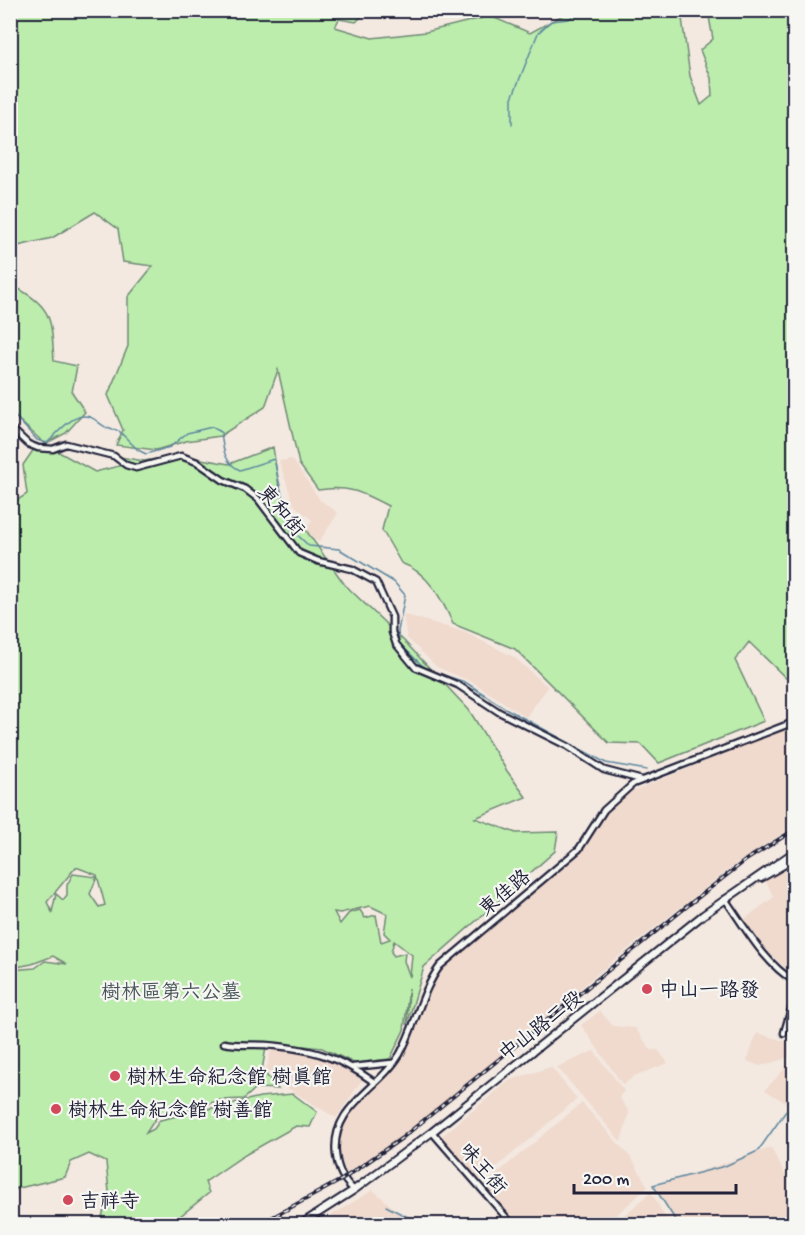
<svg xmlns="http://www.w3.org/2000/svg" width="805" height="1235" font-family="'Gochi Hand','LXGW WenKai TC',sans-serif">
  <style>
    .built { fill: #f0d9cd }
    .green { fill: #bcedad; stroke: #6f8874; stroke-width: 1.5; fill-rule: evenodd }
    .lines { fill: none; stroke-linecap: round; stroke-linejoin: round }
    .stream { stroke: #5c879f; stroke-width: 1.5 }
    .minor-casing { stroke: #22223b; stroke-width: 9 }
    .secondary-casing { stroke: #22223b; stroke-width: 10 }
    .minor { stroke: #f6f6f2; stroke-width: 4.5 }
    .secondary { stroke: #f6f6f2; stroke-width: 6 }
    .rail-casing { stroke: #22223b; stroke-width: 4 }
    .rail { stroke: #f6f6f2; stroke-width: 1.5; stroke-dasharray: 4.5; stroke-linecap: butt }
    .poi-dot { fill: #d1495b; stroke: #f6f6f2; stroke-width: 2 }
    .labels { text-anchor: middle; stroke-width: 4.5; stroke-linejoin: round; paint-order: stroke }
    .street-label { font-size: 20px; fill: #22223b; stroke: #f6f6f2 }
    .poi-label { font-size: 20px; fill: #22223b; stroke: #f6f6f2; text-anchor: start }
    .park-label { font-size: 20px; fill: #485558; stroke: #f6f6f2 }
  </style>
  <rect width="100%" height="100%" fill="#f3e9e1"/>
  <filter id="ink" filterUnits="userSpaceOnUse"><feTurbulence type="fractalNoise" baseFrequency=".0167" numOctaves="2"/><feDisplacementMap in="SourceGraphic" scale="12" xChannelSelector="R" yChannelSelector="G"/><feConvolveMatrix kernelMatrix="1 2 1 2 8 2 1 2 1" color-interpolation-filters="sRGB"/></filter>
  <g filter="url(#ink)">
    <!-- built -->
    <path class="built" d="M 292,459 L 320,500 L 338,513 L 319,542 L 303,532 L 312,520 L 294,505 L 279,461 Z
      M 403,614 L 464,632 L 514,657 L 548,687 L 526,717 L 474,683 L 437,667 L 407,638 Z
      M 794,725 L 794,826 L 733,866 L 614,960 L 402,1138 L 346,1173 L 338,1148 L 345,1123 L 353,1108 L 394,1070 L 404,1056 L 434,983 L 443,968 L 582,852 L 607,812 L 628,793 Z
      M 794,864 L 794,976 L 769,953 L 743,920 L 774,897 L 765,880 Z
      M 600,1011 L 613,1026 L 635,1028 L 651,1050 L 658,1050 L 668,1063 L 634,1076 L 623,1085 L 581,1025 Z
      M 794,1032 L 794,1056 L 760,1066 L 747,1061 L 757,1033 L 787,1042 Z
      M 271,1049 L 318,1056 L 345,1068 L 362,1080 L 336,1118 L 287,1088 L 266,1070 Z
      M 594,1051 L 624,1091 L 619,1097 L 629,1112 L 621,1142 L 557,1067 Z
      M 794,1063 L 794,1096 L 786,1103 L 765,1090 L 787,1066 Z
      M 551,1067 L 577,1099 L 480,1181 L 442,1136 L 510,1080 Z
      M 582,1103 L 632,1159 L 648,1187 L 606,1224 L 518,1224 L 483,1185 Z
      M 771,1148 L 788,1180 L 794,1178 L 794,1224 L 676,1224 L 655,1186 Z
      M 373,1190 L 398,1212 L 438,1224 L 337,1224 L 332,1215 Z
      M 651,1192 L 669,1224 L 614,1224 Z"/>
    <!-- green -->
    <path class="green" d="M 11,10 L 367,11 L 356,22 L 339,19 L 335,27 L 372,38 L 426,32 L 490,16 L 530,33 L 570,11 L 681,11 L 690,76 L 701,105 L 712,96 L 711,78 L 700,50 L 713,39 L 708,11 L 794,11 L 794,686 L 749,642 L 735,660 L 764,721 L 659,763 L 641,744 L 609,743 L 515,649 L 453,624 C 442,599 428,572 401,563 L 382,530 L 388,506 C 361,492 348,485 318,490 L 299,464 L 278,370 L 265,407 L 220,436 L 186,441 L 156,450 L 116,445 L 123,430 L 108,395 L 128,346 L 128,297 L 153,266 L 123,262 L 118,229 L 95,212 L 52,238 L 18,246 L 11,268 Z
      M 10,284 C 53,307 51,316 54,361 L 77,366 L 72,392 L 85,412 L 66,433 L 45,444 L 11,413 Z
      M 273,447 L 280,494 L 345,585 L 404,641 L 469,710 L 507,771 L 526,797 L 475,818 L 516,833 L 558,832 L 555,851 L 424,967 L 407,1025 L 409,988 L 404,1030 L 390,1059 L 354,1063 L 322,1048 L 267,1042 L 262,1070 L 278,1089 L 256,1088 L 244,1099 L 220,1100 L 192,1109 L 157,1116 L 146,1133 L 154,1129 L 160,1120 L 260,1097 L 293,1094 L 317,1112 L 310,1127 L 296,1126 L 243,1156 L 205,1182 L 209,1193 L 170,1224 L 100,1224 L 109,1192 L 106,1162 L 89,1154 L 71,1162 L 65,1177 L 11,1190 L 11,970 L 35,968 L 45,961 L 67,964 L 53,956 L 32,964 L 11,968 L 10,505 L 27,494 L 23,465 L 34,449 L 57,451 L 95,472 L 123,465 L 120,460 L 89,452 L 144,461 L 179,455 L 229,464 ZM 76,867 L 97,875 L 105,905 L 99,907 L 90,894 L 97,877 L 73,874 L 67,885 L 67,895 L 63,900 L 56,894 L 52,912 L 47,902 ZM 370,906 L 387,914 L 384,933 L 390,939 L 381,942 L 376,915 L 365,918 L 360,910 L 349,913 L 340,924 L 334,912 L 340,913 ZM 394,941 L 412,955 L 410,977 L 404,961 L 405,953 L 394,956 L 391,952 Z"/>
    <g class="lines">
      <!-- stream -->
      <path class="stream" d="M 512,124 L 512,98 L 538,33 L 551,21 L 569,19 L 580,10
        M 10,411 L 37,440 L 47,443 C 58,433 77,407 94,419 C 104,426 107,430 119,431 L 138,450 L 146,454 L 170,447 L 187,433 L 212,427 L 221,432 C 223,449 224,463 240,470 L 274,459 L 289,527 L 309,546 L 339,549 L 394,582 L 405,595 L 398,631 L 399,643 L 427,670 L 465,682 L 505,708 L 606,763 L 647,770
        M 386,1206 L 421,1224
        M 678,1224 L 653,1185 L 725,1166 L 758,1151 L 791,1104"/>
      <!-- minor casing -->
      <g class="minor-casing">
        <path id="minor" d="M 10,427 L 28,444 L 38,448 L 53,449 L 66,444 L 114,456 L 126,465 L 136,468 L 181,456 L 197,462 L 223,480 L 245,489 L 258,499 L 299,553 L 318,561 L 352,569 L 376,582 L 392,617 L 392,632 L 396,644 L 415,667 L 458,685 L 499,712 L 567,746 L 604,770 L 642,780
          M 725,899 C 745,927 764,963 794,981
          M 784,1033 L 794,999
          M 224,1043 C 238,1046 252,1044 266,1045 C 311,1049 336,1055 374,1082
          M 353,1067 L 392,1063
          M 432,1132 L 512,1224
          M 354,1190 C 343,1180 338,1170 336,1155 C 330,1106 379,1090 400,1054 C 416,1025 421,992 440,966 L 579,849 L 604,810 L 633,784 L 794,722"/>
      </g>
      <!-- secondary casing -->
      <g class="secondary-casing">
        <path id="secondary" d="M 761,878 L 794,859
          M 301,1224 L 354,1190 L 432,1132 L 703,915 L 794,852"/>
      </g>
      <!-- minor -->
      <use href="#minor" class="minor"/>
      <!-- secondary -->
      <use href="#secondary" class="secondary"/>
      <!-- rail casing -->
      <g class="rail-casing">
        <path id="rail" d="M 260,1224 L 343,1179 L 402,1138 L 691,903 L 746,860 L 794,830"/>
      </g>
      <!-- rail -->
      <use href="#rail" class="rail"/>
    </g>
  </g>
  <!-- markers -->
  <g class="poi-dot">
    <circle cx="647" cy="989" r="6"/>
    <circle cx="115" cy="1076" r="6"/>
    <circle cx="56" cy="1109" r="6"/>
    <circle cx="68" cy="1200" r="6"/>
  </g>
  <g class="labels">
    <!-- street labels -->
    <g class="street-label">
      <text transform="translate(282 510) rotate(50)" y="7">東和街</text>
      <text transform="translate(504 892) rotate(-40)" y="7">東佳路</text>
      <text transform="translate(540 1025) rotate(-38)" y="7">中山路二段</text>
      <text transform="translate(484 1168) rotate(49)" y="7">味王街</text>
    </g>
    <!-- poi labels -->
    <g class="poi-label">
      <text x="659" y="996">中山一路發</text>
      <text x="127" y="1083">樹林生命紀念館 樹真館</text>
      <text x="68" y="1116">樹林生命紀念館 樹善館</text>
      <text x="80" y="1207">吉祥寺</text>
    </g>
    <!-- park labels -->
    <g class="park-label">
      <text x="171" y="998">樹林區第六公墓</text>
    </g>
  </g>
  <!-- margin -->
  <rect width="805" height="1235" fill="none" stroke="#f6f6f2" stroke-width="36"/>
  <rect x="18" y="18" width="769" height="1199" fill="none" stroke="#22223b" stroke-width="2" filter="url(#ink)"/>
  <!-- scale -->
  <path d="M574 1184v9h162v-9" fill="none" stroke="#22223b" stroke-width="3"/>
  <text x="583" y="1184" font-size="18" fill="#22223b" stroke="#f6f6f2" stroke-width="4.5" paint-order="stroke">200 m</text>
</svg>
